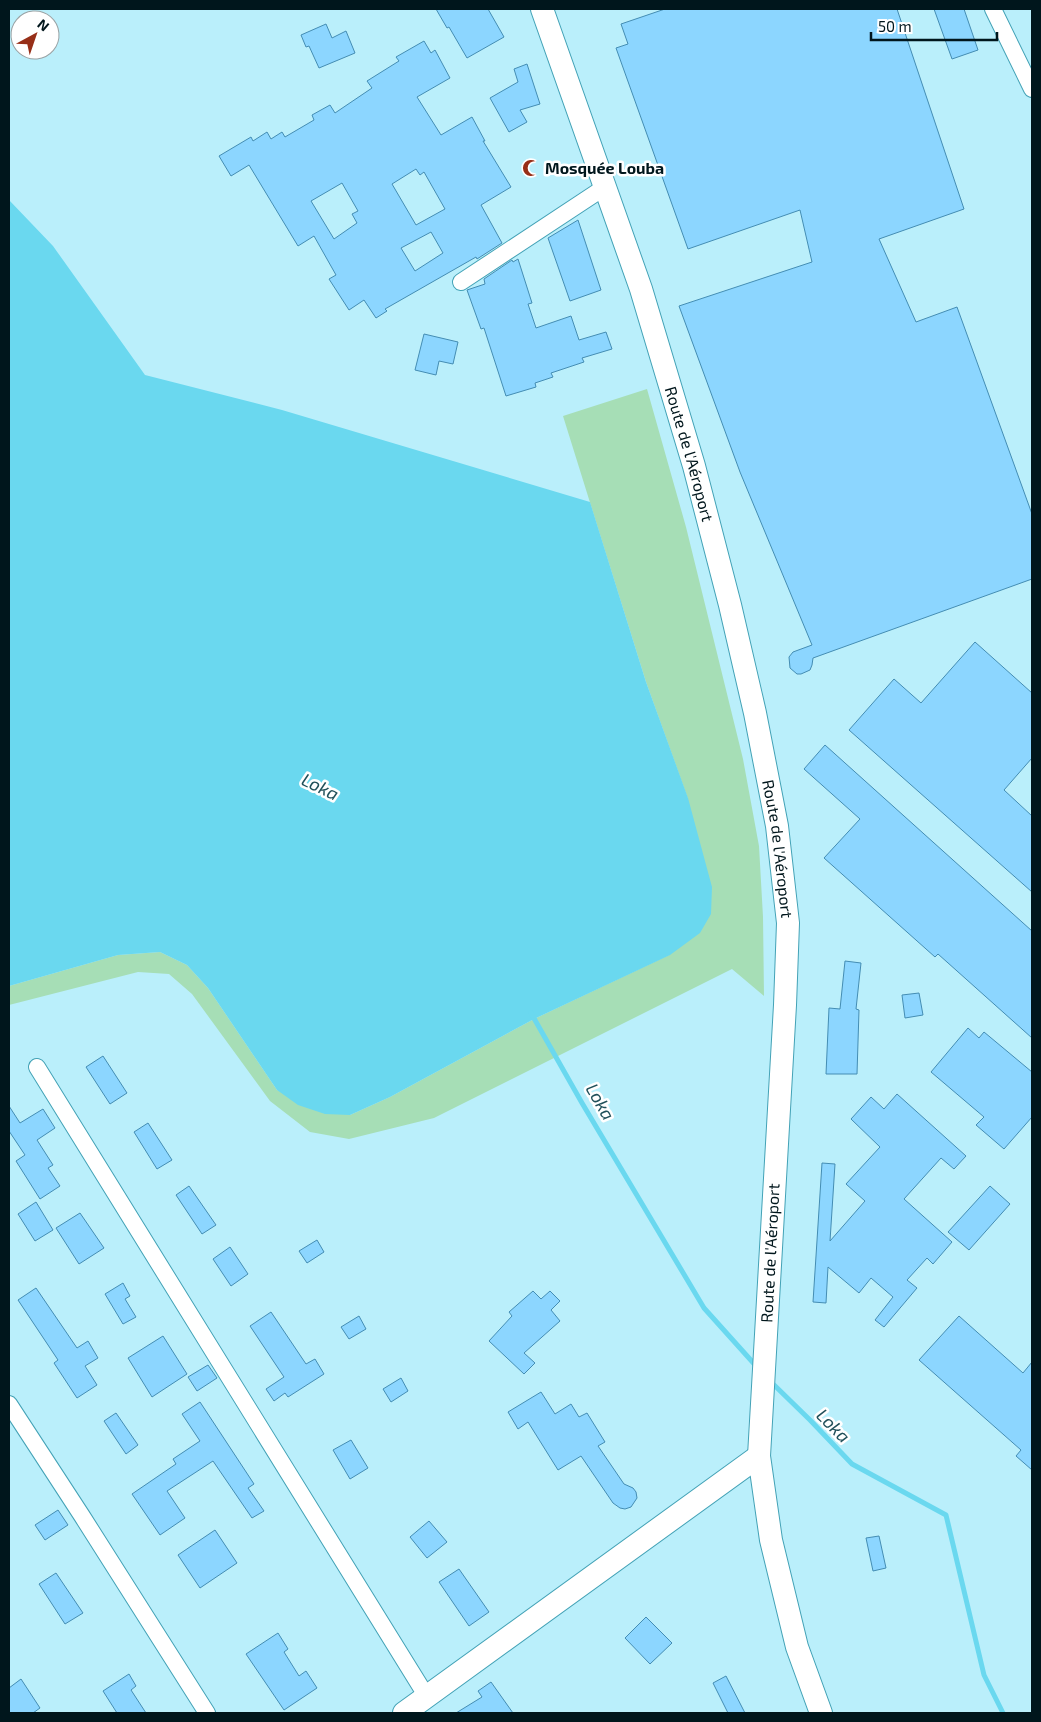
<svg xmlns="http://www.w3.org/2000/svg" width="1041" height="1722" font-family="'Exo 2',sans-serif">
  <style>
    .green { fill: #a6deb6 }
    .water { fill: #6ad8ef }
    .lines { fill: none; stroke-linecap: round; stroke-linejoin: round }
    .stream { stroke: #6ad8ef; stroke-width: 5 }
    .building { fill: #8cd6ff; stroke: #448db3; fill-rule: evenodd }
    .street-casing { stroke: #43a2b6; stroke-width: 18 }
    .secondary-casing { stroke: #43a2b6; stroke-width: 24 }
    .street { stroke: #fff; stroke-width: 16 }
    .secondary { stroke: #fff; stroke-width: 22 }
    .labels { text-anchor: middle; stroke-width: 5; stroke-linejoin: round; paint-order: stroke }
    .poi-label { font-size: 16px; font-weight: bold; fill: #00161c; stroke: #fff; text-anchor: start }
    .street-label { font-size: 16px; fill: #00161c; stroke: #fff }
    .water-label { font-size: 18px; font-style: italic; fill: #20505a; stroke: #fff }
  </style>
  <rect width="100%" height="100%" fill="#baeffb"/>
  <!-- green -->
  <path class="green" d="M 647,389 L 686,527 L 743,759 L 759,846 L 763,917 L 764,996 L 732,969 L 434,1118 L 349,1139 L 310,1132 L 270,1101 L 192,994 L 169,974 L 138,972 L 9,1005 L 9,986 L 118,955 L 160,952 L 187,965 L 208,988 L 277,1090 L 350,1115 L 390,1097 L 534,1019 L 669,955 L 688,799 L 646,682 L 563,416 Z"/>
  <!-- water -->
  <path class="water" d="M 9,200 L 53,246 L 145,375 L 282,410 L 590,502 L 646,682 L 688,798 L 712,887 L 711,914 L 700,933 L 670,955 L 534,1019 L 390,1097 L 350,1115 L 325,1114 L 298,1105 L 277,1090 L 208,988 L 187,965 L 160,952 L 118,955 L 9,986 Z"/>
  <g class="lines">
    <!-- stream -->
    <path class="stream" d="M 531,1013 L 582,1103 L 704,1308 L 757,1367
      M 770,1381 L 810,1420 L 852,1464 L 946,1515 L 984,1675 L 1003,1713"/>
  </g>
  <!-- building -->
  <path class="building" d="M 436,9 L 488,9 L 504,37 L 467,58 L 449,27 L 447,28 Z
    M 665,9 L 897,9 L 964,209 L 879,239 L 916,322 L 957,307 L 1032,514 L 1032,579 L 813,658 L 812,665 L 810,670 L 801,674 L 797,674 L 790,668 L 789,657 L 793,652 L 812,645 L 740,472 L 679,306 L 812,262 L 800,210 L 688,249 L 616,48 L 628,44 L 621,24 Z
    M 934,9 L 964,9 L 978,50 L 952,59 Z
    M 326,24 L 332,38 L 346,31 L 355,53 L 319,68 L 309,46 L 306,47 L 301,35 Z
    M 424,41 L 431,53 L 435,50 L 450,78 L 417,97 L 441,135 L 472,117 L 485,141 L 483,141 L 511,187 L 481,205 L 502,243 L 477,259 L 476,257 L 385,309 L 387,311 L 376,318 L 364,300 L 349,310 L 329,279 L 336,275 L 314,236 L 298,246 L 249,165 L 231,176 L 219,156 L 251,137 L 253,141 L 267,132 L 271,139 L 282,132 L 285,137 L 314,120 L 312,115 L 330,105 L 335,113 L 372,88 L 367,81 L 399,61 L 396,57 ZM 416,169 L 420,175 L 424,172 L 445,209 L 416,225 L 392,184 ZM 342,183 L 358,211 L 352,214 L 357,223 L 334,239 L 311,201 ZM 431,232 L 443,253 L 415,271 L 401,248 Z
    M 527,64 L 540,104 L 520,110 L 527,122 L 509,132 L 490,98 L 518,82 L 514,69 Z
    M 578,220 L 601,290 L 570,301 L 548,238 Z
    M 518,259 L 532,303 L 528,304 L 536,328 L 571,316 L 579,340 L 606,332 L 612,349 L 582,358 L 584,362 L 551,373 L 553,377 L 535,383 L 536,387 L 506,396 L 484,328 L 481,329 L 467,290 L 485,284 L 484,279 L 512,260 L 513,262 Z
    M 424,334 L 458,342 L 453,364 L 439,361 L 436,375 L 415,370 Z
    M 975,642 L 1032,693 L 1032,758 L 1004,790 L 1032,816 L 1032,892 L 849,730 L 894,679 L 921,703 Z
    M 825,745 L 1032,931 L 1032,1038 L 938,954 L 935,957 L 824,858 L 860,819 L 804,769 Z
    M 845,961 L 861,963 L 856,1009 L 859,1010 L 857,1074 L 826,1074 L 829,1008 L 840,1009 Z
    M 919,993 L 923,1015 L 905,1018 L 902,995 Z
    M 968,1028 L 979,1038 L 984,1032 L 1032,1072 L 1032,1117 L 1004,1149 L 976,1125 L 984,1117 L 931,1072 Z
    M 103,1056 L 127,1093 L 110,1104 L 86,1067 Z
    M 897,1094 L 966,1156 L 954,1169 L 941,1158 L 904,1199 L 952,1242 L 933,1264 L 927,1258 L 907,1280 L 917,1288 L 884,1327 L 875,1320 L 893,1297 L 871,1278 L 859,1293 L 828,1267 L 826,1303 L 813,1302 L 816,1256 L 822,1163 L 835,1164 L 830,1241 L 865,1201 L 846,1184 L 880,1147 L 851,1119 L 871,1097 L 884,1109 Z
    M 9,1106 L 20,1123 L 43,1109 L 55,1128 L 37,1140 L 53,1165 L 48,1168 L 60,1186 L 40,1199 L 16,1161 L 25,1155 L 9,1131 Z
    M 148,1123 L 172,1160 L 157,1169 L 134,1132 Z
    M 189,1186 L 216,1225 L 202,1234 L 176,1195 Z
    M 990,1186 L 1010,1204 L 969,1250 L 948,1232 Z
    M 36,1202 L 53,1230 L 35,1241 L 18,1214 Z
    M 80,1213 L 104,1248 L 79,1264 L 56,1228 Z
    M 317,1240 L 324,1252 L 307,1263 L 299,1251 Z
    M 230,1247 L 248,1274 L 231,1286 L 213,1259 Z
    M 123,1283 L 130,1296 L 125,1299 L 136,1317 L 123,1324 L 105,1294 Z
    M 36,1288 L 77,1348 L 88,1341 L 98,1358 L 85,1366 L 97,1385 L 77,1398 L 54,1363 L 58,1360 L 18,1300 Z
    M 533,1291 L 541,1299 L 550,1291 L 560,1301 L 551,1310 L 560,1321 L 524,1353 L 535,1363 L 524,1374 L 489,1341 L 512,1316 L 509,1312 Z
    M 271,1312 L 306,1364 L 315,1359 L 324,1374 L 288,1397 L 285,1393 L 274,1401 L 266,1389 L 284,1377 L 250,1326 Z
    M 359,1316 L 366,1329 L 349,1339 L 341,1327 Z
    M 959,1316 L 1023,1373 L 1032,1362 L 1032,1470 L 1016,1456 L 1021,1450 L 919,1360 Z
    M 163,1336 L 187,1374 L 152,1397 L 128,1358 Z
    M 208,1365 L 217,1378 L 197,1391 L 188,1377 Z
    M 401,1378 L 408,1391 L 391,1402 L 383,1389 Z
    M 541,1392 L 555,1414 L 571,1404 L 579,1417 L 587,1413 L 605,1442 L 598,1446 L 624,1484 L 633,1488 L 636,1492 L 637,1498 L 631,1507 L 625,1509 L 620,1508 L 613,1503 L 581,1456 L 558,1470 L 528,1422 L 518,1429 L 508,1412 Z
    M 200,1402 L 254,1484 L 248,1488 L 264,1511 L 252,1518 L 213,1461 L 167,1491 L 185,1518 L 160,1535 L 132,1494 L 176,1464 L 173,1459 L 200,1441 L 182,1414 Z
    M 116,1413 L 138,1445 L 126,1454 L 104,1421 Z
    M 351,1440 L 368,1468 L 350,1479 L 333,1450 Z
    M 58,1510 L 68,1525 L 45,1540 L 35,1525 Z
    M 429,1521 L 447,1542 L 427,1558 L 410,1537 Z
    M 215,1530 L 237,1563 L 200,1588 L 178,1555 Z
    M 879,1536 L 886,1568 L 873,1571 L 866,1538 Z
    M 459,1569 L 489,1612 L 469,1626 L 439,1582 Z
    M 56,1573 L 83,1613 L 65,1624 L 39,1584 Z
    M 646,1617 L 672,1643 L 650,1664 L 625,1638 Z
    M 278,1633 L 288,1649 L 284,1652 L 299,1676 L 306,1671 L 317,1688 L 284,1710 L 246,1654 Z
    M 129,1674 L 136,1686 L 131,1690 L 146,1713 L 117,1713 L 103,1691 Z
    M 726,1676 L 745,1713 L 728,1713 L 713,1683 Z
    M 21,1679 L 40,1708 L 33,1713 L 9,1713 L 9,1688 Z
    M 491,1682 L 513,1713 L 456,1713 L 482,1697 L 478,1691 Z"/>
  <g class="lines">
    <!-- street casing -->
    <g class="street-casing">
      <path id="street" d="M 993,9 L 1032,89
        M 461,282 L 605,187
        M 37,1067 L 427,1697
        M 9,1404 L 82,1516 L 207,1713"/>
    </g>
    <!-- secondary casing -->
    <g class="secondary-casing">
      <g id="secondary">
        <path id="s1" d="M 542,9 L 641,289 L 694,466 L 730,605 L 755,713 L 777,826 L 788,923 L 785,1005 L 759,1456 L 771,1540 L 797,1647 L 821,1713"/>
        <path d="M 404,1713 L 759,1456"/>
      </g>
    </g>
    <!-- street -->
    <use href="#street" class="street"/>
    <!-- secondary -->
    <use href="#secondary" class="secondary"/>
  </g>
  <!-- icons -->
  <defs>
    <g id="mosque-bare" transform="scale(1.35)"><path d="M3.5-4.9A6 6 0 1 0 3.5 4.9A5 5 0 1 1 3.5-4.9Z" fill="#972f18" stroke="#fff" stroke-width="2.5" paint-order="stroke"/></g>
  </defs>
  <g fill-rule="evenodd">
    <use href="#mosque-bare" x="531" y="168"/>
  </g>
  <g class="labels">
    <!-- poi labels -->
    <g class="poi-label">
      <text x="545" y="174">Mosquée Louba</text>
    </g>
    <!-- street labels -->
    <g class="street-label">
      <text dy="6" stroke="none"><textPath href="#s1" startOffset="469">Route de l'Aéroport</textPath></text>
      <text dy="6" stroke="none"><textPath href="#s1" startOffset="874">Route de l'Aéroport</textPath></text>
      <text transform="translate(770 1253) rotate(-87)" y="6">Route de l'Aéroport</text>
    </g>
    <!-- water labels -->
    <g class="water-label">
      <text transform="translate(320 787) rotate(26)" y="6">Loka</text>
      <text transform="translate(600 1102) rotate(60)" y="6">Loka</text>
      <text transform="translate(833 1426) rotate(45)" y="6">Loka</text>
    </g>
  </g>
  <!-- border -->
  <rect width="1041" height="1722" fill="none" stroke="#00161c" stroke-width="20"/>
  <!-- north arrow -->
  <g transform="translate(35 35) rotate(40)"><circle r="24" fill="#ffffff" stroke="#99a2a4"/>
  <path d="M0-4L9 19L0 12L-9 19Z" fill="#972f18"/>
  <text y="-8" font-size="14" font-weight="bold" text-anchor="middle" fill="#00161c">N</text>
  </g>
  <!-- scale -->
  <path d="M871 32v8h126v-8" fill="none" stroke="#00161c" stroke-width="2.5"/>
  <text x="878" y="32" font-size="15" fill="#00161c" stroke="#ffffff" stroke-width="4" paint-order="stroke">50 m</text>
</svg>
